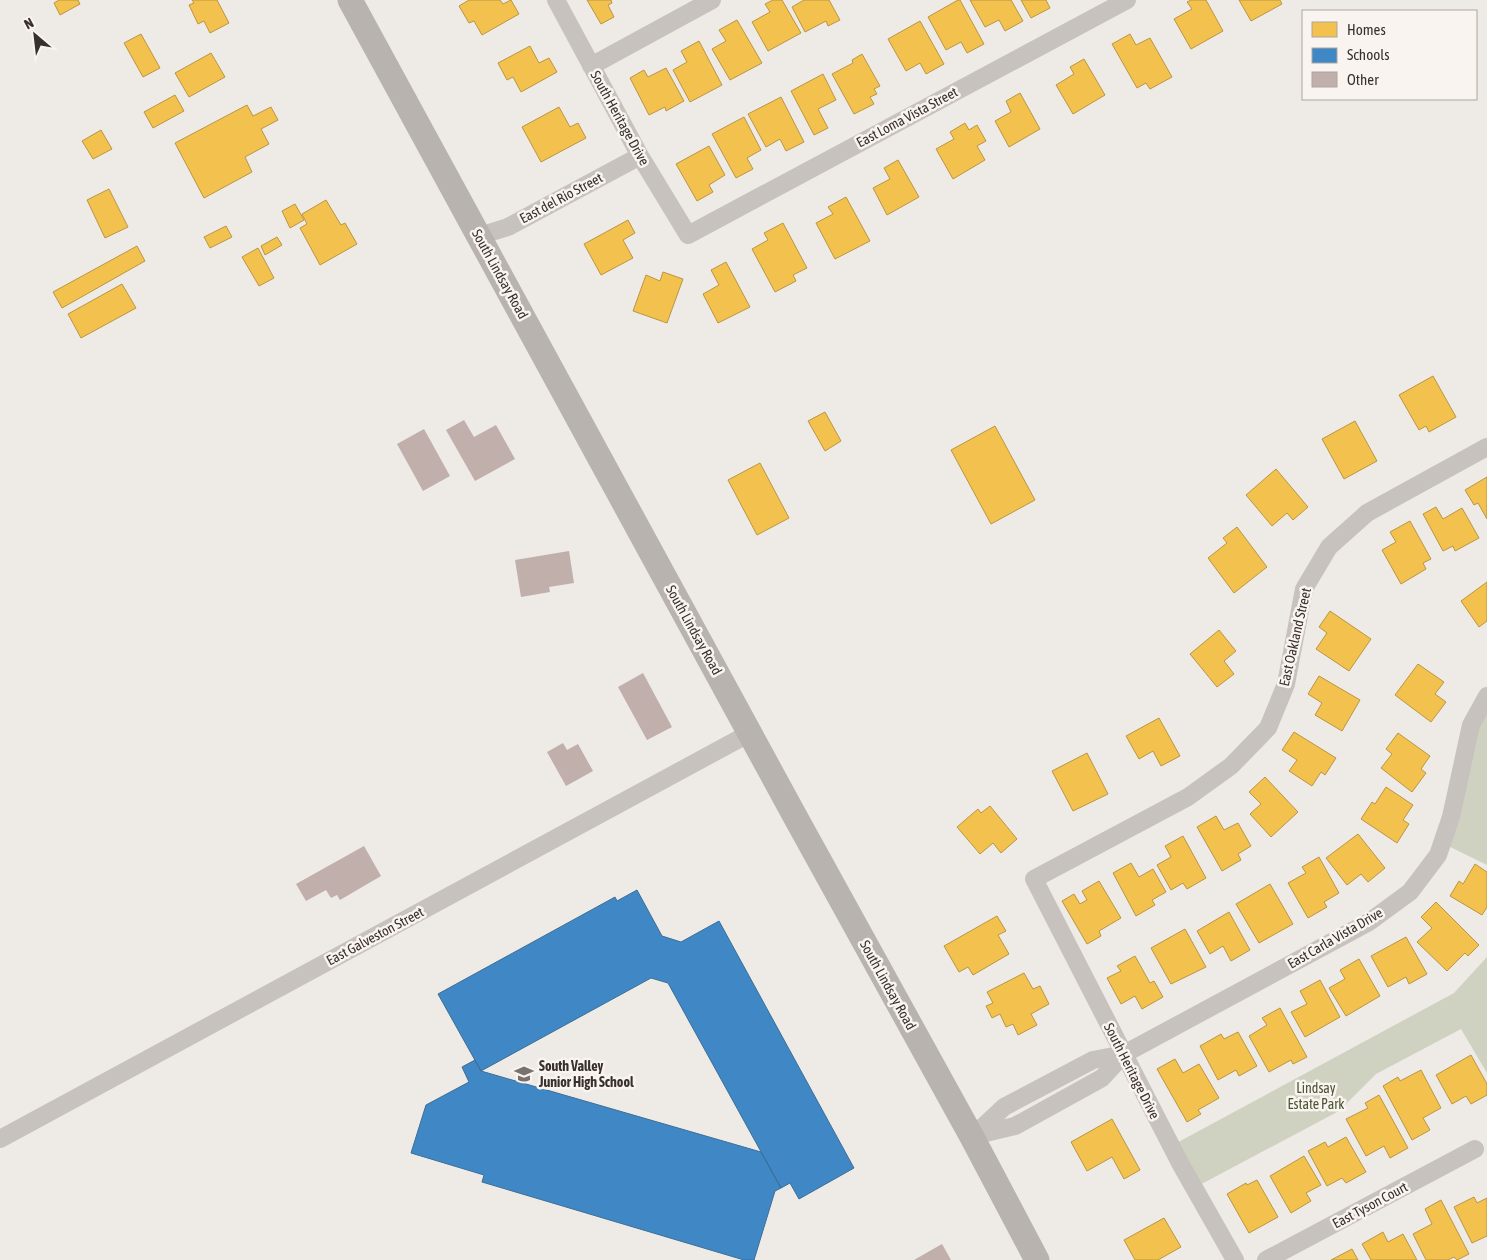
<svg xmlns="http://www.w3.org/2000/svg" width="1487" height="1260" font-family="'Asap Condensed',sans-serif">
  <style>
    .green { fill: #d0d2c1 }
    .homes { fill: #f2c14e; stroke: #ba9644 }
    .schools { fill: #3f88c5; stroke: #3d6e97 }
    .building { fill: #c0afaa }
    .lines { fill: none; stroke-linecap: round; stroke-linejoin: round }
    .minor { stroke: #c8c2be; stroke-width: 18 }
    .secondary { stroke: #b8b3af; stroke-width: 25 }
    .labels { text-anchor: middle; stroke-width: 5; stroke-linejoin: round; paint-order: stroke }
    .street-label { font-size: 14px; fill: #38302c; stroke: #f9f4ef }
    .poi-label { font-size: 14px; font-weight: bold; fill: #38302c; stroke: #f9f4ef; text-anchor: start }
    .park-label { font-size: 14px; fill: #495433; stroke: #f9f4ef }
  </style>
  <rect width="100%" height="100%" fill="#eeeae6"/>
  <!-- green -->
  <path class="green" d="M 1487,696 L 1487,865 L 1442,843 Z
    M 1487,957 L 1487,1073 L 1461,1029 L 1376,1074 L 1339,1111 L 1194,1188 L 1171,1146 L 1454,993 Z"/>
  <!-- homes -->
  <path class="homes" d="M 59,0 L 78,0 L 80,4 L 60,15 L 54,3 Z
    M 192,0 L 217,0 L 229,23 L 210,33 L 204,21 L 198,24 L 189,5 L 194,3 Z
    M 469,0 L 500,0 L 503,4 L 511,0 L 519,14 L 482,35 L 474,21 L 469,23 L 459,6 Z
    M 587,0 L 611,0 L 612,3 L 608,5 L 614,17 L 601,24 Z
    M 773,0 L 782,0 L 801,33 L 768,51 L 752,22 L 770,12 L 765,4 Z
    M 804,0 L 829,0 L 840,20 L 828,26 L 826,21 L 805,32 L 792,7 Z
    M 958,0 L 960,0 L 984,44 L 967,53 L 961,42 L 946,50 L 928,17 Z
    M 970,0 L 1011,0 L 1023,21 L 1005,31 L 999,20 L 985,27 Z
    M 1021,0 L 1046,0 L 1050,8 L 1031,18 Z
    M 1191,0 L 1206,0 L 1223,31 L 1191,49 L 1174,19 L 1192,9 L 1187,2 Z
    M 1239,0 L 1280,0 L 1282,4 L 1251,21 Z
    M 737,20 L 762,63 L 730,80 L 712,49 L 726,41 L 719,30 Z
    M 920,21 L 944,64 L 926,74 L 920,63 L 906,71 L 888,39 Z
    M 141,34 L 160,68 L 143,77 L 124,43 Z
    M 1130,34 L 1136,45 L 1150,38 L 1172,77 L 1150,89 L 1146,83 L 1137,88 L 1112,44 Z
    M 699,41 L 722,85 L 690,102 L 673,70 L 687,62 L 681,51 Z
    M 530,46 L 539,63 L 549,58 L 557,72 L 521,92 L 513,77 L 507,80 L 498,63 Z
    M 211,53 L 225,77 L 189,97 L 175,73 Z
    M 862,54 L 880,86 L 874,89 L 877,94 L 870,97 L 874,104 L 854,114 L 832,74 L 853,63 L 852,60 Z
    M 1084,59 L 1105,95 L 1073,114 L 1056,85 L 1074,74 L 1070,67 Z
    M 666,68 L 684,101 L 666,111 L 665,107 L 649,115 L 630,78 L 644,70 L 648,77 Z
    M 823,74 L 836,100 L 818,109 L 828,128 L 814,135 L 791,91 Z
    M 1020,93 L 1040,129 L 1009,147 L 995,121 L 1011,112 L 1006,101 Z
    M 175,95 L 184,111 L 153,128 L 144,112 Z
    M 781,97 L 804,142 L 786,151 L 780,139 L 766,147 L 748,114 Z
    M 247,105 L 253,116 L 271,107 L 278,120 L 261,129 L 269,144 L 245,157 L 252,172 L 204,198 L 175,143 Z
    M 559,107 L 570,127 L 578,123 L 586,138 L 541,162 L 522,127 Z
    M 744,117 L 761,150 L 747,158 L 753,169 L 736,178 L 712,134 Z
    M 965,123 L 969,130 L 977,125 L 986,141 L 977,146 L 985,160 L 953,179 L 936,149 L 954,139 L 950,132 Z
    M 101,130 L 112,149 L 93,159 L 82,141 Z
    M 709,146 L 725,175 L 709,185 L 713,192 L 697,201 L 676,164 Z
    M 898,160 L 919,197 L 887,215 L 873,188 L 890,179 L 884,168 Z
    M 109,189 L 128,227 L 105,238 L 87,200 Z
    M 846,197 L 870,241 L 835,259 L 816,223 L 833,214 L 828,207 Z
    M 326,200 L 341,225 L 345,223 L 357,244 L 320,265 L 300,228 L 307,224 L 302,214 Z
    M 295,204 L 304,220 L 290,228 L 282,211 Z
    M 628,220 L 635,233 L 623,240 L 633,258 L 601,275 L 584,244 Z
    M 783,223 L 807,268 L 793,275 L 796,281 L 775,292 L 752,249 L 768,240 L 764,233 Z
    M 226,226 L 232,237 L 210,248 L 204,237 Z
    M 277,237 L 282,245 L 265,255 L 261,246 Z
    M 137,246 L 145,261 L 62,308 L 53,292 Z
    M 258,248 L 274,278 L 259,286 L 242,257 Z
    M 726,262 L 750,307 L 718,323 L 703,294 L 719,285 L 711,270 Z
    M 663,272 L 683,279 L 667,323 L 633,311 L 646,275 L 660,281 Z
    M 122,284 L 136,308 L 81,338 L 68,314 Z
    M 1433,376 L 1456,417 L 1429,432 L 1426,426 L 1419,430 L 1399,395 Z
    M 825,412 L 841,441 L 825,451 L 808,421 Z
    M 1355,421 L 1377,461 L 1344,479 L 1322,439 Z
    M 995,426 L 1035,500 L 991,524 L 951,450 Z
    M 760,463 L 789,518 L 757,535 L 728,480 Z
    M 1276,469 L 1308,507 L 1293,520 L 1287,513 L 1272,526 L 1246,495 Z
    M 1487,477 L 1487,519 L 1478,503 L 1474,505 L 1465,490 Z
    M 1436,507 L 1443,519 L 1462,508 L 1479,538 L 1455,551 L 1453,546 L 1443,551 L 1423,514 Z
    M 1410,521 L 1431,559 L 1423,563 L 1426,569 L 1401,584 L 1382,550 L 1396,542 L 1390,532 Z
    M 1237,527 L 1267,567 L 1234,593 L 1208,558 L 1227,543 L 1223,538 Z
    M 1487,582 L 1487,621 L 1479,627 L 1461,601 Z
    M 1330,611 L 1371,639 L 1349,671 L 1316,649 L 1327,633 L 1319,627 Z
    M 1219,630 L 1236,651 L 1224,661 L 1234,674 L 1217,687 L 1190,654 Z
    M 1418,664 L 1444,682 L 1435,694 L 1446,702 L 1431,722 L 1395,695 Z
    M 1319,676 L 1360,700 L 1342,731 L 1315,715 L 1322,703 L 1308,694 Z
    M 1159,718 L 1180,756 L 1161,766 L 1153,751 L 1139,759 L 1126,736 Z
    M 1294,732 L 1336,758 L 1325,775 L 1321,772 L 1312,786 L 1289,771 L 1297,760 L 1282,750 Z
    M 1398,733 L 1430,756 L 1421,769 L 1426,773 L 1412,792 L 1381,768 L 1392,754 L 1386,749 Z
    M 1087,753 L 1108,794 L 1073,811 L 1052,771 Z
    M 1265,777 L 1298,812 L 1271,837 L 1250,814 L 1261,804 L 1249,792 Z
    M 1386,787 L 1413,805 L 1403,820 L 1409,824 L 1397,843 L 1361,819 L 1372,802 L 1375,804 Z
    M 990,806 L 1017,839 L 1001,853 L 993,843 L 980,854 L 957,827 L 978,809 L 981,813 Z
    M 1216,816 L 1224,830 L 1238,823 L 1251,846 L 1238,854 L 1241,860 L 1222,871 L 1197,827 Z
    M 1358,834 L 1385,868 L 1368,882 L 1361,874 L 1347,885 L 1326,858 Z
    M 1183,836 L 1206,878 L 1187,889 L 1183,883 L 1171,890 L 1157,865 L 1171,857 L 1165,846 Z
    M 1319,857 L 1339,893 L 1324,902 L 1327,907 L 1308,918 L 1288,883 L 1306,873 L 1302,867 Z
    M 1131,863 L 1139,877 L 1153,869 L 1166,892 L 1152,900 L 1155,905 L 1136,916 L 1113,873 Z
    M 1475,864 L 1487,872 L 1487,907 L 1482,915 L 1450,896 L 1459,881 L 1463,884 Z
    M 1099,881 L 1121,918 L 1099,931 L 1101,936 L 1087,944 L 1062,901 L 1074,894 L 1080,904 L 1087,900 L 1082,891 Z
    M 1270,884 L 1293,924 L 1259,943 L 1236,904 Z
    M 1436,902 L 1479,945 L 1468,956 L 1465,953 L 1447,971 L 1417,942 L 1432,928 L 1421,917 Z
    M 1229,912 L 1250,950 L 1231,961 L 1223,946 L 1210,954 L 1197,931 Z
    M 997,916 L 1006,931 L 998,935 L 1009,954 L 973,975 L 968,967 L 959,972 L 944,946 Z
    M 1185,929 L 1206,967 L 1171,984 L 1151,948 Z
    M 1406,937 L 1427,974 L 1409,984 L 1406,977 L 1388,987 L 1371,956 Z
    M 1135,956 L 1150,983 L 1154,981 L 1163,997 L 1142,1009 L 1135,996 L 1121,1004 L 1107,978 L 1121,971 L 1117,966 Z
    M 1359,959 L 1380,996 L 1346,1016 L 1329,988 L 1345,979 L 1340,970 Z
    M 1024,973 L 1033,989 L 1040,986 L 1049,1004 L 1031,1014 L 1037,1025 L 1018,1035 L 1013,1024 L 1006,1027 L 1000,1014 L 992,1018 L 986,1006 L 993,1003 L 987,992 Z
    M 1320,980 L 1340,1017 L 1305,1037 L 1291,1012 L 1307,1004 L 1300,991 Z
    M 1280,1008 L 1307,1057 L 1293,1064 L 1291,1060 L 1269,1072 L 1249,1036 L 1267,1025 L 1262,1018 Z
    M 1238,1032 L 1257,1066 L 1239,1076 L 1236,1070 L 1218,1080 L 1200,1046 L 1221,1034 L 1224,1039 Z
    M 1471,1055 L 1487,1084 L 1487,1095 L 1471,1104 L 1466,1096 L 1452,1104 L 1436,1075 Z
    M 1175,1059 L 1183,1073 L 1199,1064 L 1219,1098 L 1198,1110 L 1201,1114 L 1187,1122 L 1157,1069 Z
    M 1421,1070 L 1441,1108 L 1423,1118 L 1430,1130 L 1412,1140 L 1383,1086 L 1398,1077 L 1400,1081 Z
    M 1379,1095 L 1408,1148 L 1390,1158 L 1384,1146 L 1366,1156 L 1346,1119 L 1368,1108 L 1365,1103 Z
    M 1112,1119 L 1140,1170 L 1124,1179 L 1112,1157 L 1087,1171 L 1071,1142 Z
    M 1346,1137 L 1366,1172 L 1346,1183 L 1342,1178 L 1327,1186 L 1308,1151 L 1325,1142 L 1328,1147 Z
    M 1304,1156 L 1321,1185 L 1306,1193 L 1311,1201 L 1291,1213 L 1270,1176 Z
    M 1257,1180 L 1278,1217 L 1249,1233 L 1227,1194 L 1246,1183 L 1247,1185 Z
    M 1474,1197 L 1477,1203 L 1487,1198 L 1487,1236 L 1472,1243 L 1454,1207 Z
    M 1441,1200 L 1469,1254 L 1457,1260 L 1454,1257 L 1448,1260 L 1426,1260 L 1413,1234 L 1432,1224 L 1425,1209 Z
    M 1164,1218 L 1181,1247 L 1158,1260 L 1135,1260 L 1124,1240 Z
    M 1383,1232 L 1388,1242 L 1403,1234 L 1417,1260 L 1371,1260 L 1362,1244 Z
    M 1352,1249 L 1358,1260 L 1331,1260 Z"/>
  <!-- schools -->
  <path class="schools" d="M 637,890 L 662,936 L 681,942 L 719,921 L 854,1168 L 799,1199 L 790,1183 L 781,1188 L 668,983 L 651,978 L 481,1071 L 438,994 L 615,897 L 617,901 Z
    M 475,1060 L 481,1071 L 761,1152 L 781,1188 L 775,1191 L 754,1260 L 744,1260 L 482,1182 L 484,1175 L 411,1153 L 426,1105 L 469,1082 L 462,1067 Z"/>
  <!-- building -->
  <path class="building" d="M 464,420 L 474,437 L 496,425 L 515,459 L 475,481 L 446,430 Z
    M 424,429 L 450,476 L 423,491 L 397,444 Z
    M 569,551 L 574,583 L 549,587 L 550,592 L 521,597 L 515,560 Z
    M 643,673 L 672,727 L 647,740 L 618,687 Z
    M 563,743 L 567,750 L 578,744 L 593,771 L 566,786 L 547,752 Z
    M 364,846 L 381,876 L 340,900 L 337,895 L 331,898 L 326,890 L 306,901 L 296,884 Z
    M 942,1244 L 951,1260 L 914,1260 Z"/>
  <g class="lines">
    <!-- minor -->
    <path class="minor" d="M 556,0 L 640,156 L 688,235 L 1127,0
      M 591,66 L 712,0
      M 479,236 L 508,227 L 640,156
      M 973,1136 L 1015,1126 L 1102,1078 L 1124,1054
      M 972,1137 L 1004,1107 L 1093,1060 L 1124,1054 L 1369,922 L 1410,892 L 1438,855 L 1451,817 L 1471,725 L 1487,696
      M 0,1139 L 750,733
      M 1235,1260 L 1180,1163 L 1034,879 L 1188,797 L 1231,766 L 1268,728 L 1286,684 L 1304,589 L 1329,547 L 1367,513 L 1487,447
      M 1266,1260 L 1475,1149"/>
    <!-- secondary -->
    <path class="secondary" d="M 350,0 L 797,820 L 972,1137 L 1037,1260"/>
  </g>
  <!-- icons -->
  <defs>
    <g id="school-bare" transform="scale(1.5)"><path d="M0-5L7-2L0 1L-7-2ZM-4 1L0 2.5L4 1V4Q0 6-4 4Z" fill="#78716d" stroke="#f9f4ef" stroke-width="2.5" paint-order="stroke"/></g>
  </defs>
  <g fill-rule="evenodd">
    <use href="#school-bare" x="524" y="1074"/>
  </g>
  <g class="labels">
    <!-- street labels -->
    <g class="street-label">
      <text transform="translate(907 117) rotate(-28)" y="5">East Loma Vista Street</text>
      <text transform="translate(620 118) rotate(61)" y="5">South Heritage Drive</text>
      <text transform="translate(561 198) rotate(-28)" y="5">East del Rio Street</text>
      <text transform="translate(500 274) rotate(61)" y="5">South Lindsay Road</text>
      <text transform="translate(694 630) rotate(61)" y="5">South Lindsay Road</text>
      <text transform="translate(1295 637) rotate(-77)" y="5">East Oakland Street</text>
      <text transform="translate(375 936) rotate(-28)" y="5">East Galveston Street</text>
      <text transform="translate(1335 938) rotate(-30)" y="5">East Carla Vista Drive</text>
      <text transform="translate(888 985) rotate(61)" y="5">South Lindsay Road</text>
      <text transform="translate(1132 1071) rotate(63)" y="5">South Heritage Drive</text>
      <text transform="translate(1370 1205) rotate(-28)" y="5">East Tyson Court</text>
    </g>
    <!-- poi labels -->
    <g class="poi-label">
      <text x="539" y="1071">South Valley<tspan x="539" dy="16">Junior High School</tspan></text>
    </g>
    <!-- park labels -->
    <g class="park-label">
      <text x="1316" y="1093">Lindsay<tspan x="1316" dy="16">Estate Park</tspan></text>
    </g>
  </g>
  <!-- legend -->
  <rect x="1302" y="10" width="175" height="90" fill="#f9f4ef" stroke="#aca6a1"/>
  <rect x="1312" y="22" width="25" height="15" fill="#f2c14e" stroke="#aca6a1"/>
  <text x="1347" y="35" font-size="15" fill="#38302c">Homes</text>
  <rect x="1312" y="48" width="25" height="15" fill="#3f88c5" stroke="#aca6a1"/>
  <text x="1347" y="60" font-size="15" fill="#38302c">Schools</text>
  <rect x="1312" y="72" width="25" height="15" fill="#c0afaa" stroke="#aca6a1"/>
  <text x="1347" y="85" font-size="15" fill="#38302c">Other</text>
  <!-- north arrow -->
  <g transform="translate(35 35) rotate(332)" stroke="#f9f4ef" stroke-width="4" paint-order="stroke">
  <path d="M0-4L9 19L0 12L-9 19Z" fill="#38302c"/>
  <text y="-8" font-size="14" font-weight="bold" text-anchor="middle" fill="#38302c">N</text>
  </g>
</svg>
